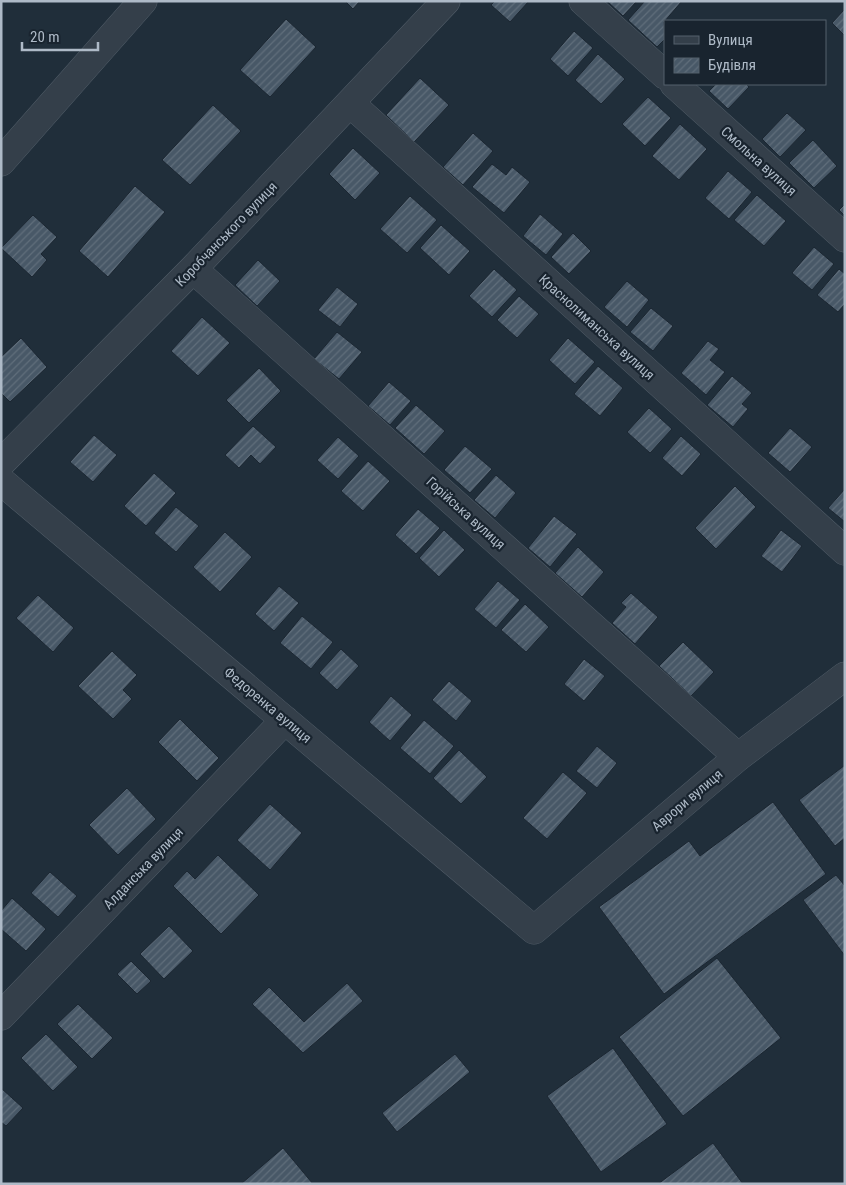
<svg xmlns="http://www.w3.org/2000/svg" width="846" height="1185" font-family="'Roboto Condensed',sans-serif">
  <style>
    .building { fill: url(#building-hatch); stroke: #1b2631 }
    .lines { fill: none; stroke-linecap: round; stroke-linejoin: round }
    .minor-casing { stroke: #515d68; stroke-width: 29 }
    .minor { stroke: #343f4a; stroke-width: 28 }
    .labels { text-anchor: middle; stroke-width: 4.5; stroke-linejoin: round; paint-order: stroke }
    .street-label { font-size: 14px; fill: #aebac7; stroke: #19242f }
  </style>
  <defs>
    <pattern id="building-hatch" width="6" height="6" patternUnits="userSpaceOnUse" patternTransform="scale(1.25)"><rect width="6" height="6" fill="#485867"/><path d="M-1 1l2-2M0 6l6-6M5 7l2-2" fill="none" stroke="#606e7b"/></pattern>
  </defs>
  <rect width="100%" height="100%" fill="#202e3a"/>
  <!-- building -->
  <path class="building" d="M 345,1 L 360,1 L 353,9 Z
    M 495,1 L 529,1 L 510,22 L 491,5 Z
    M 607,1 L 637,1 L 623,16 Z
    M 645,1 L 682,1 L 664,22 L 665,39 L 657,47 L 628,20 Z
    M 845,9 L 845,36 L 832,23 Z
    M 286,19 L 316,47 L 270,97 L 240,70 Z
    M 574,31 L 593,48 L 568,76 L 550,59 Z
    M 598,54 L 625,79 L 601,104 L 575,80 Z
    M 420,78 L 449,105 L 414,142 L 386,115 Z
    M 716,84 L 746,84 L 749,87 L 728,109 L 709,91 Z
    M 648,97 L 671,118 L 645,146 L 622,124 Z
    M 213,105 L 241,131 L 190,185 L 162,160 Z
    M 787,113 L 806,130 L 780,157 L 762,139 Z
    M 680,124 L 707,149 L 679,180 L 652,156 Z
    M 473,133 L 493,151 L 463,185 L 443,167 Z
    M 813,140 L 837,166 L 814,188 L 789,163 Z
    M 353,148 L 380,173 L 355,200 L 329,174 Z
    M 492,164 L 506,175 L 512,167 L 530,182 L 504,213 L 472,187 Z
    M 728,171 L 752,192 L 729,219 L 705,198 Z
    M 135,186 L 165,212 L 108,277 L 79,251 Z
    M 757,195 L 786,221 L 764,246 L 734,220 Z
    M 410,196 L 437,220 L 407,253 L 380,229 Z
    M 845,204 L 845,216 L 839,210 Z
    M 540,214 L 563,234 L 546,255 L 523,236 Z
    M 33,215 L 57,237 L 41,254 L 47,260 L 32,277 L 1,248 Z
    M 441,225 L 470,251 L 449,275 L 420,248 Z
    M 573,233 L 591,251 L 569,274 L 551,257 Z
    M 814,247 L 834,264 L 812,290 L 792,273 Z
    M 258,260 L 280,281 L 257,306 L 235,285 Z
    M 494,269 L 517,290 L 492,317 L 469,296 Z
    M 839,269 L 845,274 L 845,304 L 838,312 L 817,295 Z
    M 627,281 L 649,300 L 627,327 L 604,307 Z
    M 337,287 L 358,304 L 340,327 L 318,310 Z
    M 519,296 L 539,314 L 517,338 L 497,320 Z
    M 651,308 L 673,326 L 653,351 L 630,332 Z
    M 202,317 L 230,343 L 198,376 L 171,351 Z
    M 337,332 L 362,352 L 339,379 L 314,359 Z
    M 21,338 L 47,367 L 10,402 L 1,393 L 1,357 Z
    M 568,338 L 595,362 L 575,384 L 549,360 Z
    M 708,341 L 719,349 L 710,360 L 725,372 L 706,395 L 681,373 Z
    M 598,366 L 623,388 L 600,416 L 574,394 Z
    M 259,368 L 281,391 L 249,423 L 226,400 Z
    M 732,376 L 752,393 L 742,404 L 748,409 L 733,427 L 707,405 Z
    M 389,382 L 411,401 L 390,425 L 368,406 Z
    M 416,405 L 445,431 L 424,454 L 395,428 Z
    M 649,408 L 672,429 L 650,453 L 627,432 Z
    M 253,426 L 276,447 L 260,464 L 251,455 L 239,468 L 225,455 Z
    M 790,428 L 812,447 L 790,472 L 768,453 Z
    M 94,435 L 117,455 L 93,482 L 70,462 Z
    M 681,436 L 701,454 L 682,476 L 662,458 Z
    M 338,437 L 359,456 L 338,479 L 317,460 Z
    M 465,446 L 492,469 L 470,493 L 444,470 Z
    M 368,461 L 390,481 L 363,511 L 341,491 Z
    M 154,473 L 176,493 L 146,526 L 124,506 Z
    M 496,475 L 516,493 L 495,518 L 474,500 Z
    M 735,486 L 756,507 L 716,549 L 695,528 Z
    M 845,489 L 845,522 L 828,508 Z
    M 176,507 L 199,526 L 176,552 L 154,533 Z
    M 418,509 L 440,528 L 416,554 L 395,535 Z
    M 554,516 L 577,534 L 550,567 L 528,548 Z
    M 444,530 L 465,550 L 439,577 L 419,558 Z
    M 781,530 L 802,546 L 782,572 L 761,556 Z
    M 225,532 L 252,557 L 220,592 L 193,567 Z
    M 578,547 L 604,572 L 582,597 L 555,573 Z
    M 498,581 L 520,600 L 496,628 L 474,609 Z
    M 279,586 L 299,603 L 274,631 L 255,614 Z
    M 631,593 L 658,617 L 635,644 L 612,623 L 626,607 L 621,603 Z
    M 38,595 L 74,628 L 53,652 L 16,618 Z
    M 525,604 L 549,627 L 526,652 L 501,630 Z
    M 302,616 L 333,642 L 311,669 L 280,643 Z
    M 683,642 L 714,672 L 691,696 L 659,666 Z
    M 341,649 L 359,666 L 337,690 L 319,673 Z
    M 112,651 L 137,675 L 123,690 L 132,699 L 113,719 L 78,686 Z
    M 584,659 L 605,676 L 584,701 L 564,684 Z
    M 449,681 L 472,701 L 456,721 L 432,700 Z
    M 391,696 L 412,715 L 390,741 L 369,722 Z
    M 180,719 L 219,758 L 197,781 L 158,742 Z
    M 424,720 L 454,746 L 430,774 L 400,748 Z
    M 597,746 L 617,763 L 597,788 L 576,771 Z
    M 459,750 L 487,777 L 461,804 L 433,778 Z
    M 845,765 L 845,838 L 835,846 L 799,800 Z
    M 563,772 L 587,793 L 547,839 L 523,818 Z
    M 127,788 L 156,819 L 118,855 L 89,825 Z
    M 773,802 L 826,874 L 664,994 L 599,907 L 689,841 L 700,856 Z
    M 270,804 L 302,833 L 270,870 L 237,840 Z
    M 218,855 L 259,895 L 221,934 L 173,886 L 187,871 L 195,879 Z
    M 50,872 L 77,896 L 58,917 L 31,893 Z
    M 836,875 L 845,886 L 845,956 L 803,900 Z
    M 12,898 L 46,929 L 26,951 L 1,929 L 1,911 Z
    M 169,926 L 193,951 L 164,979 L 140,954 Z
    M 717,958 L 781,1038 L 683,1116 L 619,1037 Z
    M 131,961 L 151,981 L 137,994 L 117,974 Z
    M 347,983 L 363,1001 L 303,1053 L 252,1004 L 269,987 L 304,1022 Z
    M 78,1004 L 113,1038 L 92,1059 L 57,1024 Z
    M 46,1034 L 78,1067 L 53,1091 L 21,1058 Z
    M 613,1048 L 667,1124 L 601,1172 L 547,1096 Z
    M 455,1054 L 470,1072 L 397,1132 L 382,1113 Z
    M 1,1088 L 23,1108 L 6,1126 L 1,1122 Z
    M 713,1143 L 743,1184 L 658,1184 Z
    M 283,1148 L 313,1184 L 241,1184 Z"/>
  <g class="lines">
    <!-- minor casing -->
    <g class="minor-casing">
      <path id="minor" d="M 583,1 L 665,75
        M 674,84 L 845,238
        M 350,103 L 845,551
        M 1,162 L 143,1
        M 193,269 L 738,757
        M 1,463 L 193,269 L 446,1
        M 1,481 L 534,930 L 738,757 L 845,676
        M 1,1016 L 285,720"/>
    </g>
    <!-- minor -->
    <use href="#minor" class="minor"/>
  </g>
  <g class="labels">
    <!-- street labels -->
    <g class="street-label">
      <text transform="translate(759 161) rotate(42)" y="5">Смольна вулиця</text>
      <text transform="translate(226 234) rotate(-46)" y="5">Коробчанського вулиця</text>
      <text transform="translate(597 327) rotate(42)" y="5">Краснолиманська вулиця</text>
      <text transform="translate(466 513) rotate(42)" y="5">Горійська вулиця</text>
      <text transform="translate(268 705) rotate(40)" y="5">Федоренка вулиця</text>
      <text transform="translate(687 800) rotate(-40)" y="5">Аврори вулиця</text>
      <text transform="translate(143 868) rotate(-46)" y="5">Алданська вулиця</text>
    </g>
  </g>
  <!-- border -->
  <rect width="846" height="1185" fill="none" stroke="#aebac7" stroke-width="5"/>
  <!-- legend -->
  <rect x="664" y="20" width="162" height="65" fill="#19242f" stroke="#55606c"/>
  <rect x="674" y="36" width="25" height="8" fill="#343f4a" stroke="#55606c"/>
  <text x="708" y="45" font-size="15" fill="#aebac7">Вулиця</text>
  <rect x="674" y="58" width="25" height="15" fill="url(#building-hatch)" stroke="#55606c"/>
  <text x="708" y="70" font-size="15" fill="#aebac7">Будівля</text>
  <!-- scale -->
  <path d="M22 42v8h76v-8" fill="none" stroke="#aebac7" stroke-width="2.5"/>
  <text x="30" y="42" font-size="15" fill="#aebac7" stroke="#19242f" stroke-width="4" paint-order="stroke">20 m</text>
</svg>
